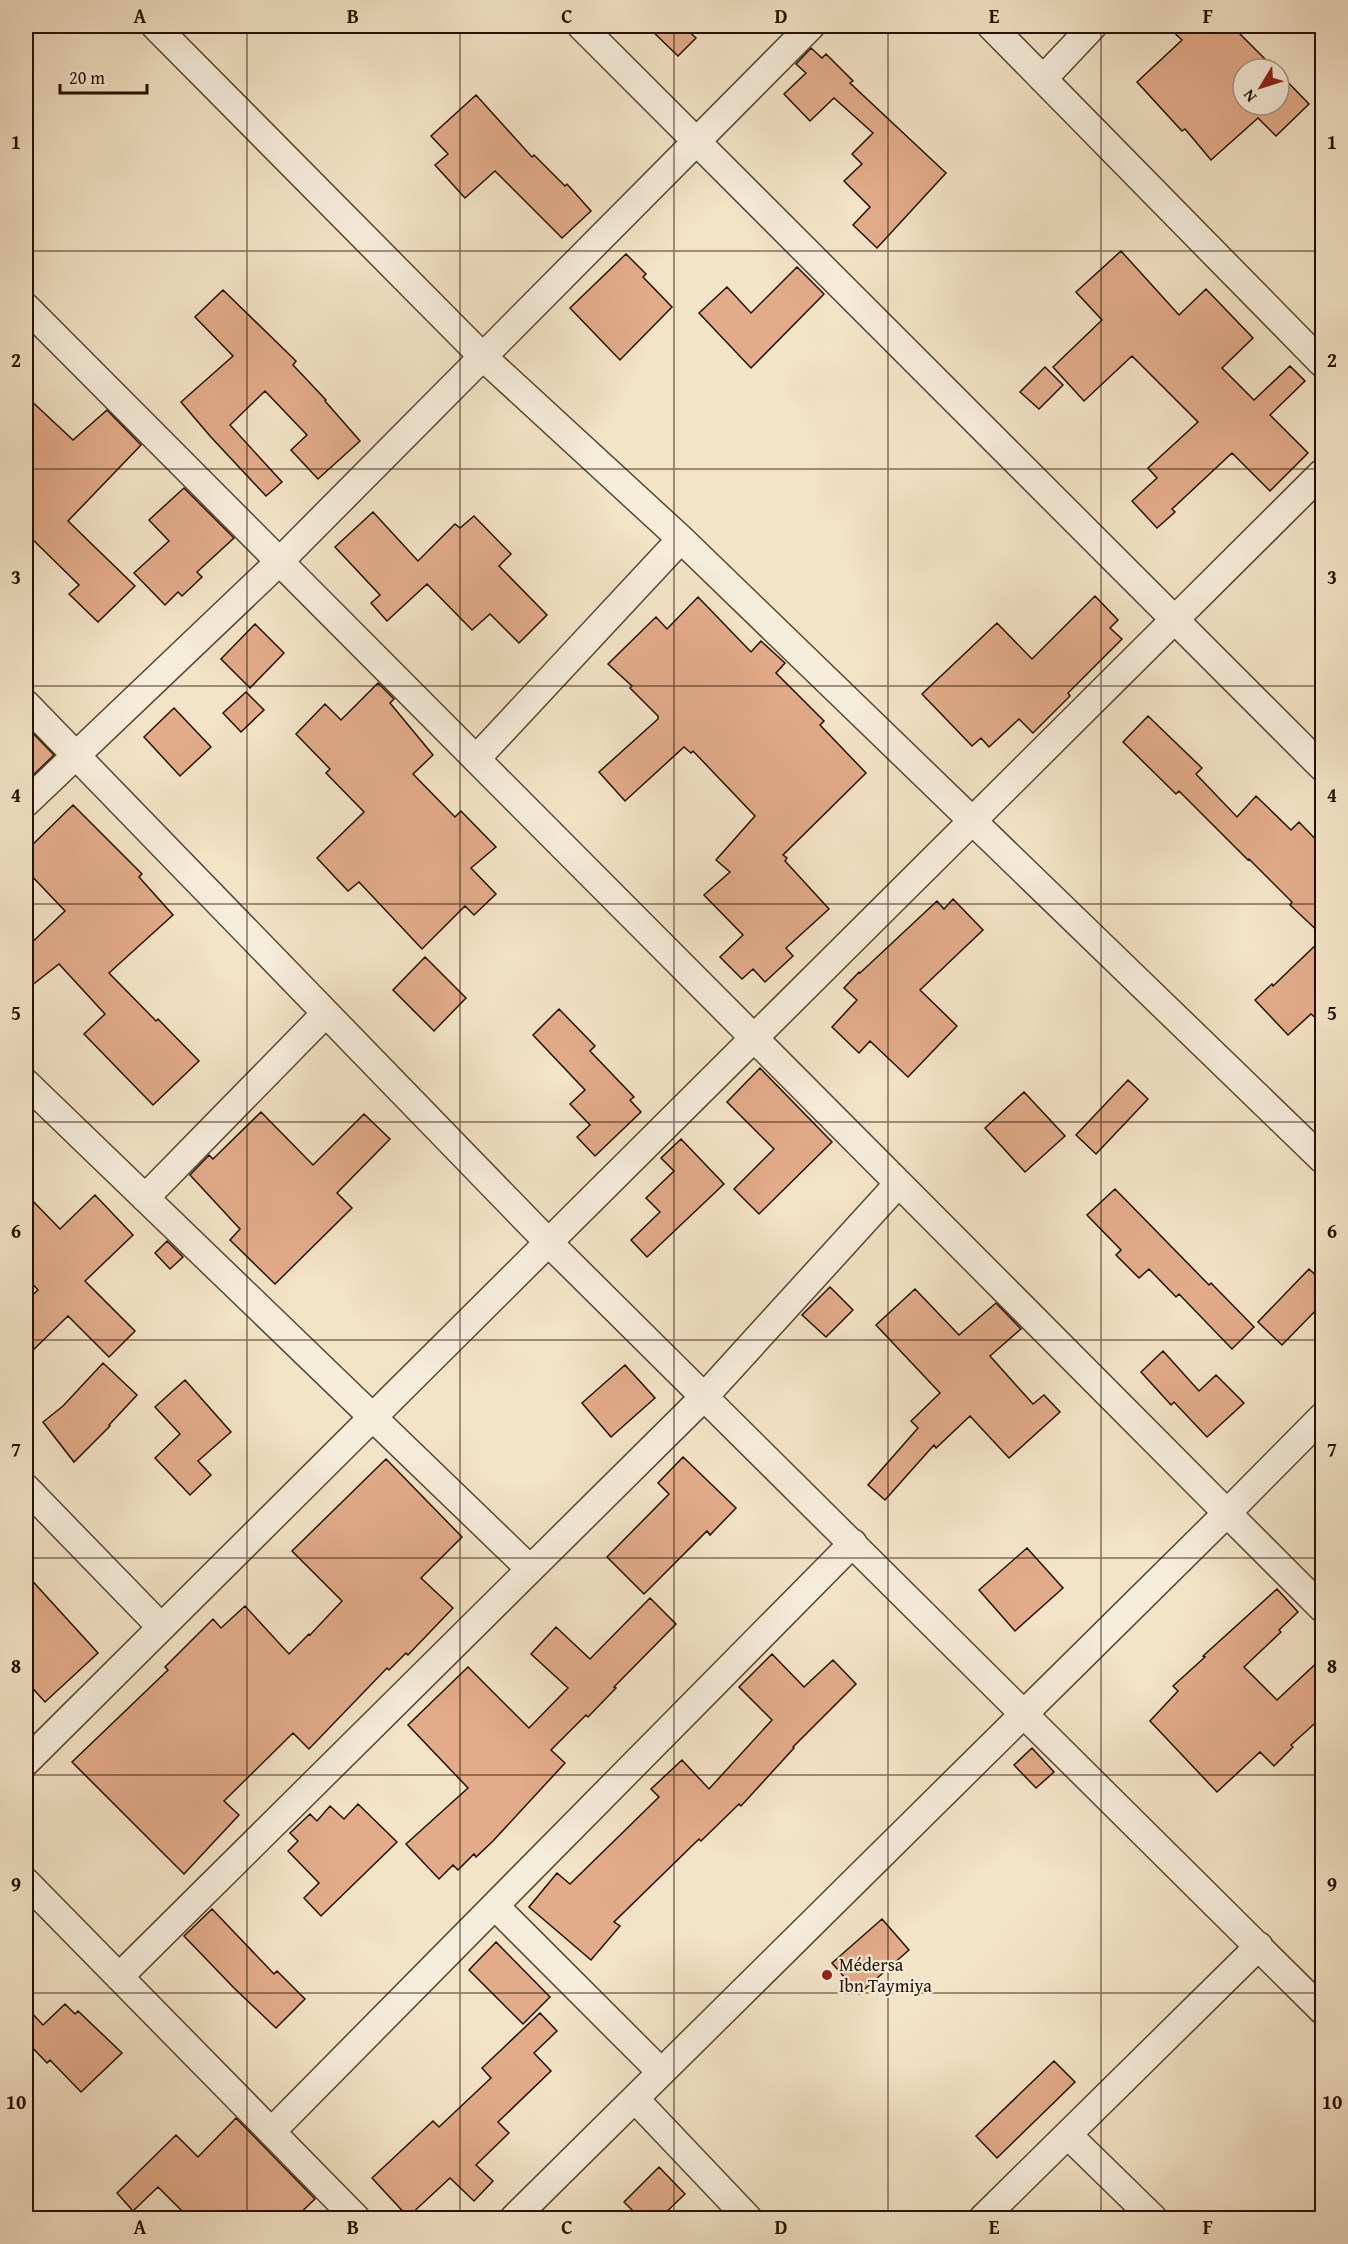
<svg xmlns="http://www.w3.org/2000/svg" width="1348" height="2244" font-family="'Gentium Book Plus',serif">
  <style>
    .building { fill: #e2ab8a; stroke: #251100; stroke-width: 1.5 }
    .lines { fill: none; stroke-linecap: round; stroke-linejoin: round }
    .minor-casing { stroke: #584632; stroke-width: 30 }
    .minor { stroke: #f7eddb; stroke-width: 27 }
    .grid { fill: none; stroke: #251100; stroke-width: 1.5; stroke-opacity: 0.55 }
    .poi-dot { fill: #8f2418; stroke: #f7eddb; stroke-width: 2 }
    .labels { text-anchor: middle; stroke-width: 4.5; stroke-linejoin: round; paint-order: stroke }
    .poi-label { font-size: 18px; fill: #251100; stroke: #f7eddb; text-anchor: start }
    .neatline { fill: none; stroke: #251100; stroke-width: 2 }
    .grid-label { font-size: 20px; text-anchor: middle; font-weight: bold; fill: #251100 }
  </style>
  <rect width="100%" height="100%" fill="#f3e3c7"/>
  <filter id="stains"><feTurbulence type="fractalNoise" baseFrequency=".00333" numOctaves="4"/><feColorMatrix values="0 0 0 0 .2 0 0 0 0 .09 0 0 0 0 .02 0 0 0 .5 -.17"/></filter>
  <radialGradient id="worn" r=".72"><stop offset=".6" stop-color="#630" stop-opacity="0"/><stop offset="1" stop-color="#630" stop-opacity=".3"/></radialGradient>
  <!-- building -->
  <path class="building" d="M 647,26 L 683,26 L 696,38 L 678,56 Z
    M 1167,26 L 1232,26 L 1275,69 L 1243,69 L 1243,105 L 1279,105 L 1279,73 L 1309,104 L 1276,136 L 1258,118 L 1211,160 L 1185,129 L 1182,131 L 1137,82 L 1182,40 Z
    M 811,48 L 822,58 L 826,54 L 853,81 L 850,83 L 946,173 L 877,248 L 853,225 L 870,207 L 844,181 L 862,164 L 852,154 L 873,133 L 834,98 L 810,121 L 784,94 L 806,73 L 796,64 Z
    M 476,95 L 532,157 L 534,155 L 565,186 L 567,184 L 591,211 L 562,238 L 495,171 L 465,198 L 435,165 L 448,154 L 431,136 Z
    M 1121,251 L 1179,315 L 1206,289 L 1253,338 L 1222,368 L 1254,400 L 1290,366 L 1305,381 L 1270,415 L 1308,453 L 1270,491 L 1232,453 L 1172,509 L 1175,512 L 1157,528 L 1132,501 L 1157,478 L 1148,468 L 1198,422 L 1132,356 L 1084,401 L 1053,367 L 1102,320 L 1076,292 Z
    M 626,254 L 646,274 L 643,277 L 672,307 L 620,360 L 570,308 Z
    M 797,267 L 824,294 L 751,368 L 699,313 L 727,287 L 751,313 Z
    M 223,290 L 296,361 L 293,365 L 326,400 L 325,401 L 360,441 L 318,479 L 291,450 L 307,435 L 265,391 L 230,425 L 282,482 L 266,496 L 210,436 L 181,402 L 233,356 L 195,317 Z
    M 1045,367 L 1063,385 L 1039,409 L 1020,392 Z
    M 26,396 L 73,440 L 107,410 L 141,445 L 68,521 L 135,586 L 98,622 L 69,594 L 79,585 L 26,533 Z
    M 184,488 L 234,538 L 197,572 L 202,577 L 182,596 L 178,592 L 165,605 L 134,573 L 169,541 L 149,520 Z
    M 373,512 L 418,561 L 455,524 L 460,528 L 474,516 L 511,554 L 499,566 L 547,615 L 519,643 L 490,614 L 472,630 L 427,584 L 387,621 L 371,603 L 380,595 L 335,547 Z
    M 1095,596 L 1118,620 L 1110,628 L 1122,639 L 1068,693 L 1070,696 L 1033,733 L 1019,719 L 989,747 L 981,738 L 972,746 L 922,694 L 997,623 L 1032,659 Z
    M 698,597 L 751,652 L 761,641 L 785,663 L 776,673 L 824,721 L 820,725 L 866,773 L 783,855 L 787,858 L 785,861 L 829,909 L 786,948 L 793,956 L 765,982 L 753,969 L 742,979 L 720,957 L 743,935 L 704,895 L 730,872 L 716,860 L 755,816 L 693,751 L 691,753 L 684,747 L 625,801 L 599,772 L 658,719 L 658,716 L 630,688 L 632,686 L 608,664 L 656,617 L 667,629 Z
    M 255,624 L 284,653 L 250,688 L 221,659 Z
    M 378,683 L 394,699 L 390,703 L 433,755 L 413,774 L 455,817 L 461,811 L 496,847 L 471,868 L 496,894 L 474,915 L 465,906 L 422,949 L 359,882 L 348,891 L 317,858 L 364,812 L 326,773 L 330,769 L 296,734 L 325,704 L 341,720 Z
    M 246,692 L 264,710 L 241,732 L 223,713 Z
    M 174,708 L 211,747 L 180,776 L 144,737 Z
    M 1148,716 L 1202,768 L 1196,774 L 1237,817 L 1256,796 L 1291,830 L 1299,822 L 1323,847 L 1323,936 L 1290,905 L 1292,902 L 1249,859 L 1248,860 L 1179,791 L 1176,794 L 1123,742 Z
    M 26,726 L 54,755 L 26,782 Z
    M 73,805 L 142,874 L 139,877 L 173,915 L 109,973 L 156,1021 L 158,1019 L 199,1061 L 153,1105 L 84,1034 L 105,1014 L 59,964 L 26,990 L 26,948 L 65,911 L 26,870 L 26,851 Z
    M 953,899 L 983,930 L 920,990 L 957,1026 L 908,1077 L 870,1041 L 859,1053 L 832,1027 L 857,1000 L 844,988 L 859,972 L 860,973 L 937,901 L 944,909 Z
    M 1323,938 L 1323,1024 L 1311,1014 L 1288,1035 L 1255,1000 L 1272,984 L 1273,986 Z
    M 425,957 L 466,998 L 434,1031 L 393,990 Z
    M 559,1009 L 595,1046 L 590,1051 L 634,1097 L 630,1100 L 641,1112 L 595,1156 L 577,1137 L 590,1125 L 570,1104 L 585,1090 L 533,1035 Z
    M 760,1068 L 832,1142 L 759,1214 L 734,1189 L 774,1149 L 727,1102 Z
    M 1128,1080 L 1148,1099 L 1096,1154 L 1076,1135 Z
    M 1024,1092 L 1065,1136 L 1025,1172 L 985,1128 Z
    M 261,1112 L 313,1165 L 364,1114 L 390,1139 L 337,1193 L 352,1208 L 275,1284 L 230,1240 L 240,1229 L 190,1175 L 209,1155 L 213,1159 Z
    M 681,1139 L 724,1184 L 647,1257 L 631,1240 L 660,1212 L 646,1198 L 674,1171 L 661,1158 Z
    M 1115,1189 L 1209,1285 L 1211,1283 L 1254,1327 L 1232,1349 L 1179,1294 L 1176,1297 L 1149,1269 L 1139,1278 L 1116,1255 L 1121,1250 L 1087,1215 Z
    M 26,1194 L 60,1229 L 95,1195 L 133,1235 L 85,1281 L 135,1331 L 109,1357 L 68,1316 L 26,1357 L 26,1301 L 38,1290 L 26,1277 Z
    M 167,1241 L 183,1257 L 170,1269 L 155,1253 Z
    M 1309,1269 L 1323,1282 L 1323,1303 L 1282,1345 L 1258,1322 Z
    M 830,1287 L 853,1310 L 826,1337 L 802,1315 Z
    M 915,1289 L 959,1335 L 996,1303 L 1021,1329 L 990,1356 L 1033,1404 L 1044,1395 L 1060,1412 L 1009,1458 L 970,1416 L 936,1448 L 934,1445 L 885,1500 L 868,1485 L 918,1428 L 911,1421 L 940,1393 L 876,1325 Z
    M 1163,1351 L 1199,1391 L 1216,1375 L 1244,1403 L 1207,1437 L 1174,1402 L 1171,1405 L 1141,1372 Z
    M 103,1363 L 137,1395 L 109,1425 L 110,1426 L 74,1462 L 43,1422 L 63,1406 Z
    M 625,1365 L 655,1398 L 611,1437 L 582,1403 Z
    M 185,1380 L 231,1432 L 198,1461 L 211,1475 L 190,1495 L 155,1458 L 180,1434 L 155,1407 Z
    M 683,1457 L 736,1508 L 710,1535 L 707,1531 L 644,1594 L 607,1557 L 669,1494 L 658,1483 Z
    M 386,1459 L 462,1537 L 421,1578 L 453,1608 L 408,1655 L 406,1653 L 389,1670 L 387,1668 L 309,1749 L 293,1733 L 224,1801 L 239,1815 L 184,1874 L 72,1762 L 168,1670 L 165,1667 L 213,1619 L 221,1628 L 245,1606 L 289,1654 L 309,1634 L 310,1635 L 342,1601 L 292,1551 Z
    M 1027,1548 L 1063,1588 L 1015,1631 L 979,1590 Z
    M 26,1574 L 98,1653 L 45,1702 L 26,1681 Z
    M 1277,1589 L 1298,1612 L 1279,1630 L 1281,1632 L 1244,1667 L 1277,1700 L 1323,1657 L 1323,1716 L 1291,1745 L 1293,1747 L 1274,1766 L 1260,1752 L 1217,1792 L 1150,1721 L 1178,1691 L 1173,1686 L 1205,1657 L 1203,1656 Z
    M 650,1598 L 676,1624 L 614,1687 L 616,1688 L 588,1717 L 586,1715 L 551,1750 L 565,1763 L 493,1841 L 476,1857 L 474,1854 L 458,1870 L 453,1865 L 439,1879 L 406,1844 L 468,1788 L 408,1725 L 468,1667 L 529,1728 L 568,1688 L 531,1654 L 556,1627 L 590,1659 Z
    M 772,1654 L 804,1687 L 833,1660 L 856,1684 L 793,1747 L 794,1748 L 741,1806 L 739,1804 L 701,1841 L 699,1839 L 614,1922 L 620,1926 L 591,1960 L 529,1907 L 557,1873 L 570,1884 L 659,1797 L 651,1789 L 682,1760 L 709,1789 L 772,1720 L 739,1687 Z
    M 1032,1748 L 1054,1772 L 1036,1788 L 1014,1765 Z
    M 358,1804 L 397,1842 L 321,1916 L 304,1898 L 319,1883 L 288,1851 L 298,1841 L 290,1833 L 310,1814 L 317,1821 L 330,1806 L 344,1819 Z
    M 212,1909 L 274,1974 L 277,1971 L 305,1999 L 276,2028 L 234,1988 L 184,1936 Z
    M 882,1919 L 909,1950 L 859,1994 L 832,1963 Z
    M 496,1942 L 550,1997 L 523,2024 L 469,1970 Z
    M 65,2004 L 75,2014 L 78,2011 L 122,2053 L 81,2092 L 50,2060 L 47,2063 L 26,2041 L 26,2007 L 43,2025 Z
    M 540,2013 L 557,2031 L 534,2053 L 551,2071 L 498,2122 L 509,2133 L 476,2165 L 493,2181 L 474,2201 L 450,2178 L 408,2217 L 372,2178 L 433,2121 L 439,2127 L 491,2078 L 482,2068 Z
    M 1054,2061 L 1075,2082 L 997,2158 L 976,2136 Z
    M 236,2118 L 315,2199 L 295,2218 L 189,2218 L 158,2187 L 133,2211 L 117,2193 L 176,2135 L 198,2157 Z
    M 659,2167 L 685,2194 L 660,2218 L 640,2218 L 624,2202 Z"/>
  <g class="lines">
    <!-- minor casing -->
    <g class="minor-casing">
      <path id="minor" d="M 155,26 L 482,356 L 681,539 L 1322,1159
        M 581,26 L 1322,767
        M 991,26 L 1322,363
        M 1043,79 L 1093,26
        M 26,307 L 1227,1513 L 514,2218
        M 26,704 L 549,1243 L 1322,2010
        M 476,759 L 681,539
        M 26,803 L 279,562 L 811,26
        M 26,1083 L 529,1568
        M 145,1198 L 325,1014
        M 1322,1417 L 1227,1513 L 1322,1608
        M 26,1488 L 161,1627
        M 26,1762 L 1322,473
        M 26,1882 L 356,2218
        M 495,1906 L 661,2072
        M 119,1977 L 704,1397 L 898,1184
        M 635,2099 L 748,2218
        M 271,2132 L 853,1543
        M 1068,2135 L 1153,2218
        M 983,2218 L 1259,1946"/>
    </g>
    <!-- minor -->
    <use href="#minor" class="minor"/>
  </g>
  <!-- grid -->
  <path class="grid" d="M 247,26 L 247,2218M 460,26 L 460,2218M 674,26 L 674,2218M 888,26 L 888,2218M 1101,26 L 1101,2218M 26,251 L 1322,251M 26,469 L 1322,469M 26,686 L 1322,686M 26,904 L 1322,904M 26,1122 L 1322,1122M 26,1340 L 1322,1340M 26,1558 L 1322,1558M 26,1775 L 1322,1775M 26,1993 L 1322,1993"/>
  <!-- markers -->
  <circle class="poi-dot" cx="827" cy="1975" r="6"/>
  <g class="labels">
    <!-- poi labels -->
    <g class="poi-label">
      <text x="839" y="1971">Médersa<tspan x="839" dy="21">Ibn Taymiya</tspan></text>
    </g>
  </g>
  <!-- margin -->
  <rect width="1348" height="2244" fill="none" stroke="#f3e3c7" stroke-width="66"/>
  <!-- north arrow -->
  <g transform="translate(1261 87) rotate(232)"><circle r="28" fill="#f7eddb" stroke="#a39583" stroke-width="1.5"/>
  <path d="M0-4.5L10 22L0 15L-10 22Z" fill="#8f2418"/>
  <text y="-9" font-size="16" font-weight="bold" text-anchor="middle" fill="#251100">N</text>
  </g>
  <!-- scale -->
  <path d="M60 84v9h87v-9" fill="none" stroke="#251100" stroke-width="3"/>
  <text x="69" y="84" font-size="18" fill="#251100" stroke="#f7eddb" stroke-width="4.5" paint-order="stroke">20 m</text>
  <rect x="33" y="33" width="1282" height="2178" class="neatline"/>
  <g class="grid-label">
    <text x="140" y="23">A</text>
    <text x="353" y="23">B</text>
    <text x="567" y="23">C</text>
    <text x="781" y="23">D</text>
    <text x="994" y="23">E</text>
    <text x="1208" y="23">F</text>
    <text x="16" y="149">1</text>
    <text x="1332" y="149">1</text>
    <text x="16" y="367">2</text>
    <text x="1332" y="367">2</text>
    <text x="16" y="584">3</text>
    <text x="1332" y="584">3</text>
    <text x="16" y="802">4</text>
    <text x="1332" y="802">4</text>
    <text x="16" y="1020">5</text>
    <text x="1332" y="1020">5</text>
    <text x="16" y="1238">6</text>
    <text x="1332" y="1238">6</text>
    <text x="16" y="1456">7</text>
    <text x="1332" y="1456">7</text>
    <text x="16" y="1673">8</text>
    <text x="1332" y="1673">8</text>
    <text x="16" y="1891">9</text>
    <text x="1332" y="1891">9</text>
    <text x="16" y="2109">10</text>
    <text x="1332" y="2109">10</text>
    <text x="140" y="2234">A</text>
    <text x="353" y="2234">B</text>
    <text x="567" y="2234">C</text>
    <text x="781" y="2234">D</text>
    <text x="994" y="2234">E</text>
    <text x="1208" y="2234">F</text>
  </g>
  <rect width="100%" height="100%" filter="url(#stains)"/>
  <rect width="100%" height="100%" fill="url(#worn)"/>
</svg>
